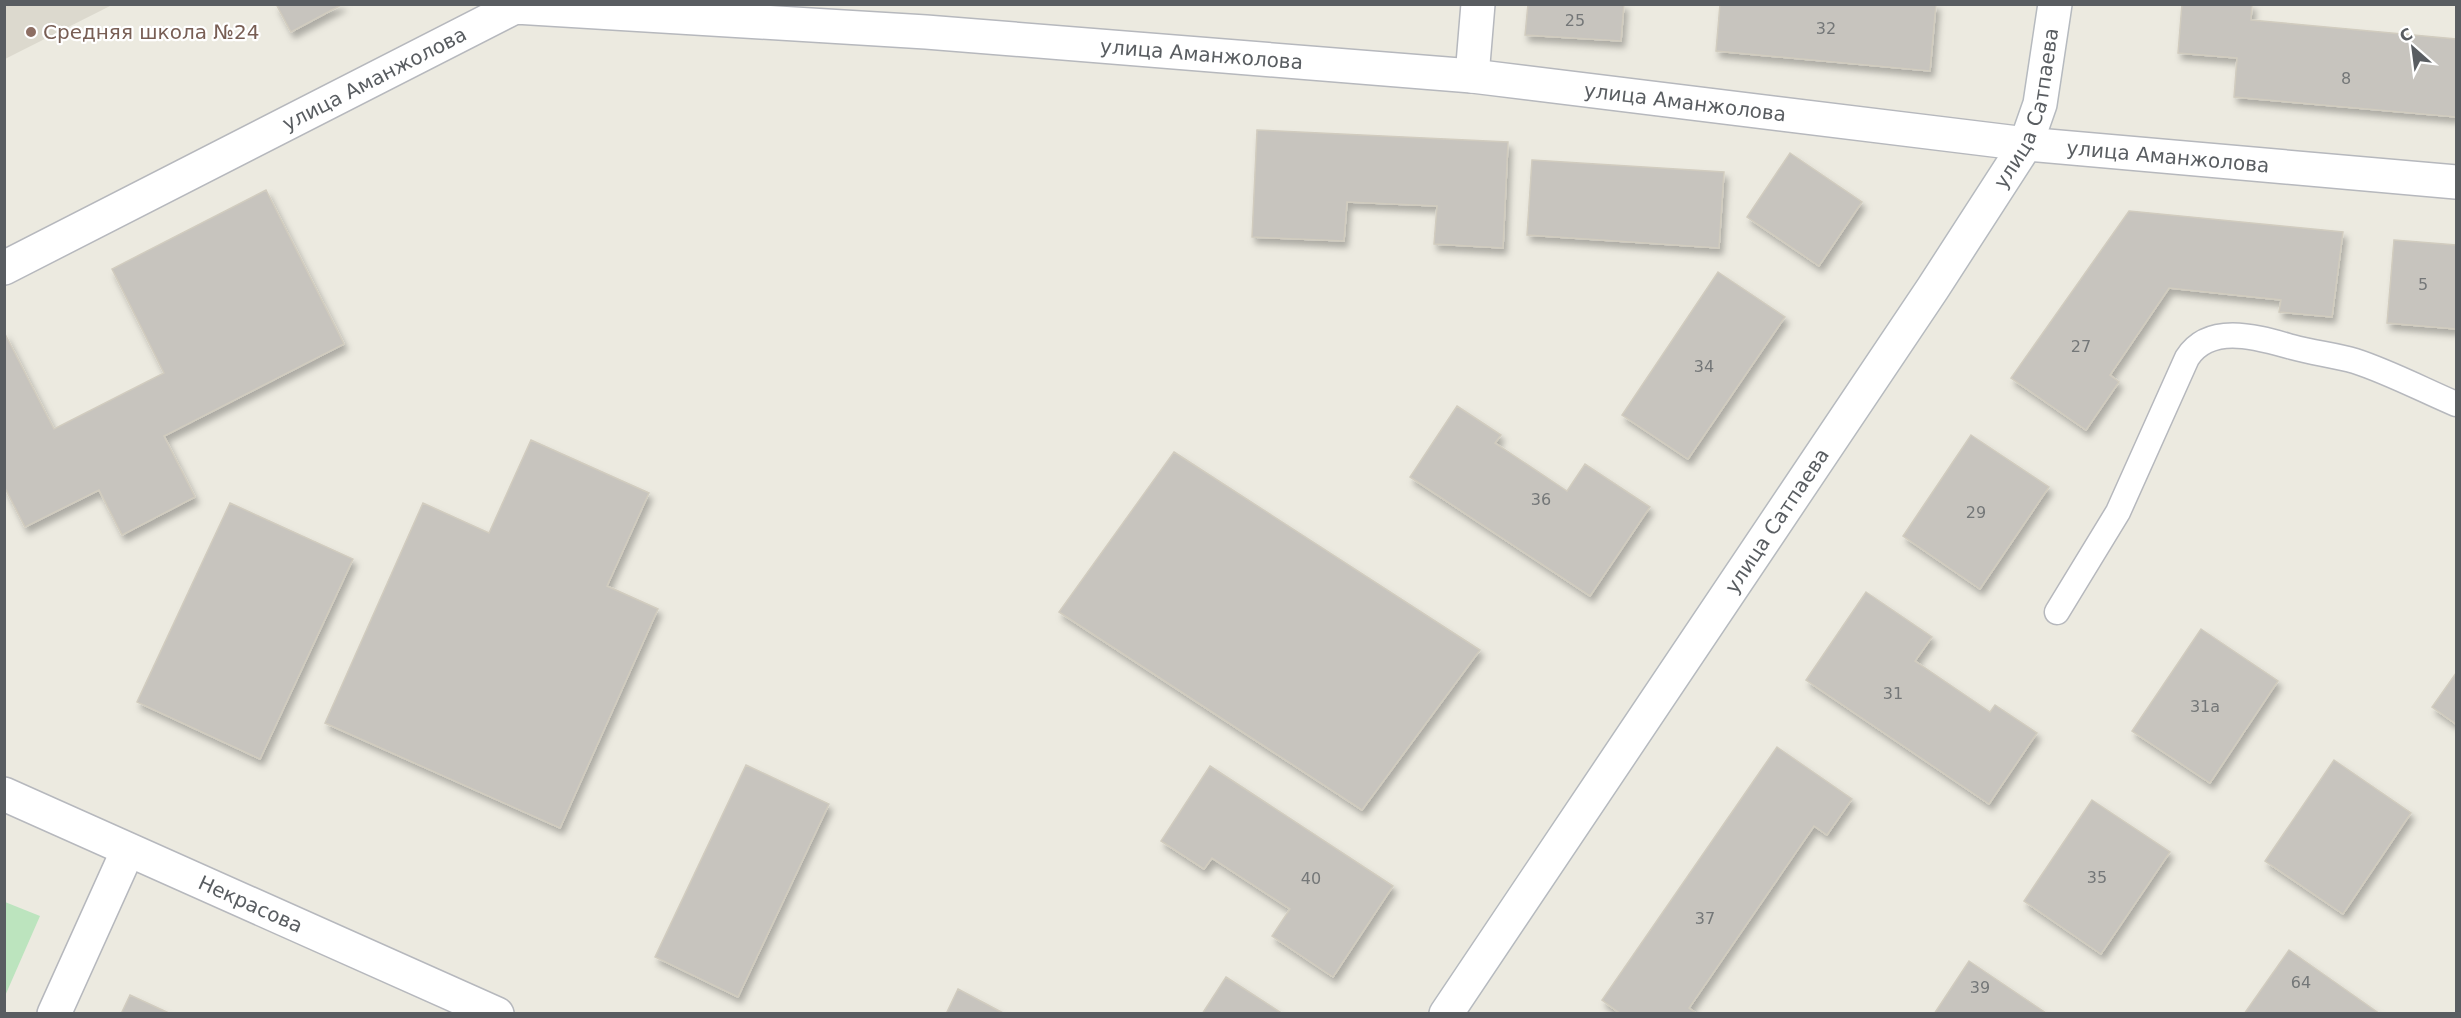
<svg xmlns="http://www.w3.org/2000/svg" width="2461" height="1018" font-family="'DejaVu Sans',sans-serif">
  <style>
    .education { fill: #dcd9ce }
    .green { fill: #bce4be }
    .building { fill: #c7c4be; stroke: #d1ccbf; stroke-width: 1.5; filter: url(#shadow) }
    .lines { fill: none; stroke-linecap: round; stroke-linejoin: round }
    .service-casing { stroke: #b6b8bd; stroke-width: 27 }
    .minor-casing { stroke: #b6b8bd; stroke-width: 36 }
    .tertiary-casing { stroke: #b6b8bd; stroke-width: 36 }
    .secondary-casing { stroke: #b6babf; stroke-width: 36 }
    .service { stroke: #fff; stroke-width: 24 }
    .minor { stroke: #fff; stroke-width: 33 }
    .tertiary { stroke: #fff; stroke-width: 33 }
    .secondary { stroke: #fff; stroke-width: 33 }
    .education-dot { fill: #8d6e63; stroke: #fff; stroke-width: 2 }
    .labels { text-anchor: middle; stroke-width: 4.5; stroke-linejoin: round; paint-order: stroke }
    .number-label { font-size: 16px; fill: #747778 }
    .education-label { font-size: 20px; fill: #785e54; stroke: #fff; text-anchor: start }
    .street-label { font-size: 20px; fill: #595d61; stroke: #fff }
  </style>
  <defs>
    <filter id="shadow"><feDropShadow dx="3.5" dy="6" stdDeviation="3" flood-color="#0004"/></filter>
  </defs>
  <rect width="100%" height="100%" fill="#eceae0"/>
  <!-- education -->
  <path class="education" d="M 5,4 L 112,4 L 112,5 L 5,59 Z"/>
  <!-- green -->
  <path class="green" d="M 5,902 L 40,916 L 5,996 Z"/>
  <!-- building -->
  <path class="building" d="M 276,4 L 343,4 L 291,32 Z
    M 1528,4 L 1624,4 L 1621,41 L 1525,35 Z
    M 1720,4 L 1936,4 L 1930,71 L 1716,51 Z
    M 2182,4 L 2252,4 L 2251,20 L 2456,39 L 2456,117 L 2234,97 L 2237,58 L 2178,53 Z
    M 1257,130 L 1508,142 L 1503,248 L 1434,244 L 1437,206 L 1347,202 L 1344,241 L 1252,237 Z
    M 1790,153 L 1862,202 L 1819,266 L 1747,217 Z
    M 1532,160 L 1724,172 L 1719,248 L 1527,235 Z
    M 266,190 L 344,344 L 164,436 L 195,497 L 122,535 L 99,490 L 25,527 L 4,486 L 4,332 L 54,429 L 164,373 L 112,269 Z
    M 2129,211 L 2343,232 L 2332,317 L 2279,312 L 2281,300 L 2169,288 L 2110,375 L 2119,382 L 2086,430 L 2011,378 Z
    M 2394,240 L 2456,245 L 2456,329 L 2387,323 Z
    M 1718,272 L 1785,317 L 1688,459 L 1622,415 Z
    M 1457,406 L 1501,435 L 1495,443 L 1567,491 L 1585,464 L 1650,507 L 1590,596 L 1410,477 Z
    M 1971,435 L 2049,487 L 1980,589 L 1903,536 Z
    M 531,440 L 649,493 L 607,586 L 658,609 L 560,828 L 325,723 L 423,503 L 489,533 Z
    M 1174,452 L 1480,650 L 1362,810 L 1059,612 Z
    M 230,503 L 353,559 L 260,759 L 137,702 Z
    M 1866,592 L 1932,637 L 1915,661 L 1990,712 L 1995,705 L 2037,733 L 1989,804 L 1806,680 Z
    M 2201,629 L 2278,681 L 2210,783 L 2132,731 Z
    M 2456,673 L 2456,724 L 2432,707 Z
    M 1777,747 L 1852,799 L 1827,835 L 1814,826 L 1689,1008 L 1697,1014 L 1621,1014 L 1602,1000 Z
    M 2334,760 L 2411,813 L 2343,914 L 2265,861 Z
    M 746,765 L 829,804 L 738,997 L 655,957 Z
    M 1210,766 L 1393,886 L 1333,977 L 1272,936 L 1290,909 L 1212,858 L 1204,869 L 1161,841 Z
    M 2092,800 L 2170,852 L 2101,954 L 2024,901 Z
    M 2289,950 L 2380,1014 L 2244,1014 Z
    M 1969,961 L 2046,1013 L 1934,1014 Z
    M 1226,977 L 1283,1014 L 1202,1014 Z
    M 958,989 L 1005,1014 L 946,1014 Z
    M 130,995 L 171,1014 L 121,1014 Z"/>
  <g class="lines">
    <!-- service casing -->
    <g class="service-casing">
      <path id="service" d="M 2057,612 L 2118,512 L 2187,358 C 2210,322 2259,338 2292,347 C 2313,353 2335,355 2355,361 C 2389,372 2423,390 2456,404"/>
    </g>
    <!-- minor casing -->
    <g class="minor-casing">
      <path id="minor" d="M 1472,76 L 1478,4"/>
    </g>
    <!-- tertiary casing -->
    <g class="tertiary-casing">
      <g id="tertiary">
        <path id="s1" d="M 4,268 L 515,7 L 926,32 L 1472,76 L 2026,144 L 2456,182"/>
        <path id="s2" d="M 4,794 L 497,1014"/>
        <path d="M 54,1014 L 128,850"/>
      </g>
    </g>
    <!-- secondary casing -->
    <g class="secondary-casing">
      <g id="secondary">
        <path id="s3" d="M 1446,1014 L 1933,288 L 2026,144 L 2040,104 L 2055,4"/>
      </g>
    </g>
    <!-- service -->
    <use href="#service" class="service"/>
    <!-- minor -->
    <use href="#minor" class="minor"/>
    <!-- tertiary -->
    <use href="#tertiary" class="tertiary"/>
    <!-- secondary -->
    <use href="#secondary" class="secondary"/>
  </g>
  <!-- markers -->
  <circle class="education-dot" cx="31" cy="32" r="6"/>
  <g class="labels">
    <!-- number labels -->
    <g class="number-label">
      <text x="1575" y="26">25</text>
      <text x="1826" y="34">32</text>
      <text x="2346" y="84">8</text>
      <text x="2423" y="290">5</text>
      <text x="2081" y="352">27</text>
      <text x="1704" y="372">34</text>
      <text x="1541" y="505">36</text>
      <text x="1976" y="518">29</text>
      <text x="1893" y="699">31</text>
      <text x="2205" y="712">31а</text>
      <text x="2097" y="883">35</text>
      <text x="1311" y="884">40</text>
      <text x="1705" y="924">37</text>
      <text x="2301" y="988">64</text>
      <text x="1980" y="993">39</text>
    </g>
    <!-- education labels -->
    <g class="education-label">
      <text x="43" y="39">Средняя школа №24</text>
    </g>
    <!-- street labels -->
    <g class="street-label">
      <text dy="7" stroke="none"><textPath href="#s1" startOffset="1262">улица Аманжолова</textPath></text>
      <text dy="7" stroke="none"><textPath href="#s1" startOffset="416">улица Аманжолова</textPath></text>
      <text dy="7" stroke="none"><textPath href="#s1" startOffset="1748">улица Аманжолова</textPath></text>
      <text dy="7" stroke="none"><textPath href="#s3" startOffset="1080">улица Сатпаева</textPath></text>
      <text dy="7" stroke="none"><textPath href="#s1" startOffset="2234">улица Аманжолова</textPath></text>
      <text dy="7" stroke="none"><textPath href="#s3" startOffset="594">улица Сатпаева</textPath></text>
      <text dy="7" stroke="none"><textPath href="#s2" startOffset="270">Некрасова</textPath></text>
    </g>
  </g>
  <!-- border -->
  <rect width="2461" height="1018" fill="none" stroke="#595d61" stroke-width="12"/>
  <!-- north arrow -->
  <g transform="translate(2413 48) rotate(332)" stroke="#ffffff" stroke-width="4.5" paint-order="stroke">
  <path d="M0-4.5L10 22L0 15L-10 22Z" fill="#595d61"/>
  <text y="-9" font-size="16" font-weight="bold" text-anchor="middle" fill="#595d61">С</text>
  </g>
</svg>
